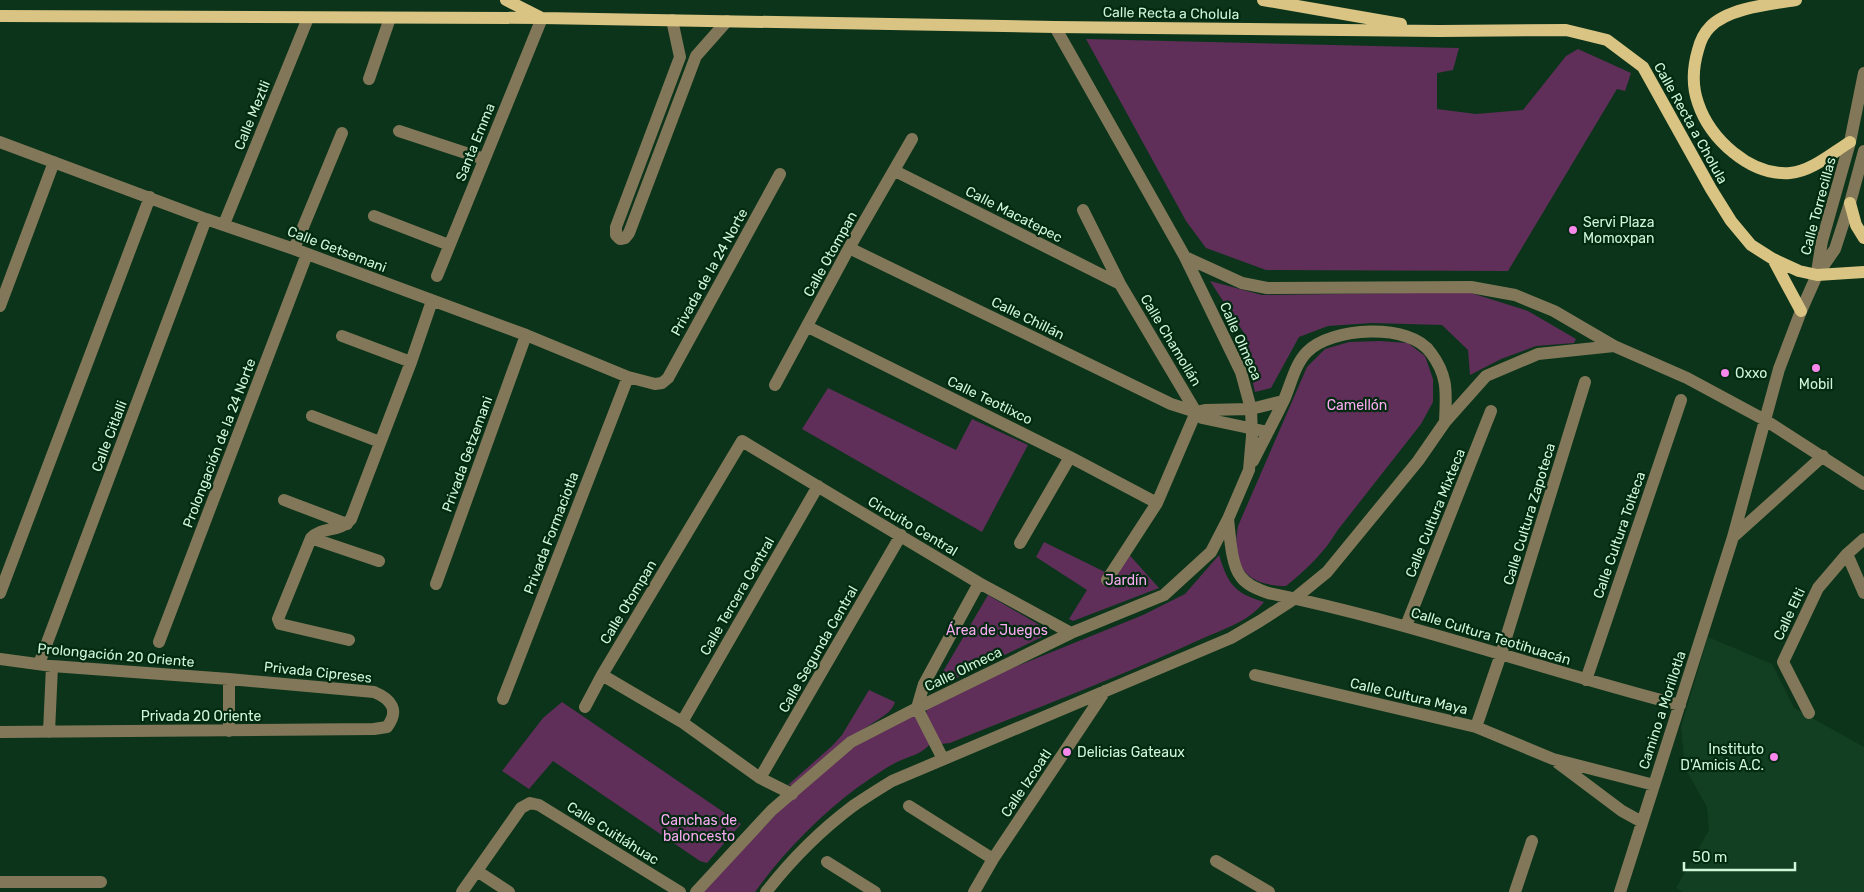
<svg xmlns="http://www.w3.org/2000/svg" width="1864" height="892" font-family="Rubik,sans-serif">
  <style>
    .built { fill: #123f22 }
    .green { fill: #5f2e59 }
    .lines { fill: none; stroke-linecap: round; stroke-linejoin: round }
    .minor { stroke: #827859; stroke-width: 12 }
    .major { stroke: #dac483; stroke-width: 12 }
    .poi-dot { fill: #f888eb; stroke: #012a11; stroke-width: 2 }
    .labels { text-anchor: middle; stroke-width: 4.5; stroke-linejoin: round; paint-order: stroke }
    .street-label { font-size: 14px; fill: #d0f5d8; stroke: #012a11 }
    .poi-label { font-size: 14px; fill: #d0f5d8; stroke: #012a11; text-anchor: start }
    .park-label { font-size: 14px; fill: #fca9f1; stroke: #012a11 }
  </style>
  <rect width="100%" height="100%" fill="#0c341a"/>
  <!-- built -->
  <path class="built" d="M 1708,637 L 1772,664 L 1794,708 L 1864,747 L 1864,892 L 1683,892 L 1676,888 L 1709,830 L 1707,807 L 1685,768 L 1681,727 Z"/>
  <!-- green -->
  <path class="green" d="M 1086,39 L 1459,48 L 1453,70 L 1437,73 L 1437,109 L 1476,114 L 1523,110 L 1566,56 L 1578,49 L 1631,73 L 1625,91 L 1617,89 L 1508,271 L 1266,270 L 1206,248 L 1186,221 Z
    M 1210,281 L 1262,295 L 1468,292 L 1528,311 L 1576,339 L 1574,343 L 1536,346 L 1501,359 L 1470,375 L 1468,350 L 1442,325 L 1372,323 L 1328,326 L 1299,337 L 1271,388 L 1255,392 L 1247,357 L 1244,333 Z
    M 1380,341 L 1408,343 L 1425,356 L 1433,379 L 1433,402 L 1421,424 L 1337,531 C 1324,553 1306,570 1286,586 C 1245,586 1231,565 1238,526 L 1307,367 L 1325,349 L 1349,342 Z
    M 828,388 L 956,450 L 972,419 L 1028,445 L 982,532 L 802,429 Z
    M 1044,542 L 1107,573 L 1125,550 L 1159,588 L 1073,621 L 1069,619 L 1087,590 L 1036,557 Z
    M 1219,555 C 1228,584 1234,593 1264,602 C 1249,622 1221,630 1199,640 C 1118,678 1033,709 950,743 L 941,744 L 926,716 L 927,708 L 1012,668 L 1143,615 L 1185,594 Z
    M 988,595 L 1048,630 L 1048,634 L 936,688 L 934,687 Z
    M 869,690 L 895,702 C 892,712 882,717 873,723 C 844,741 820,763 794,786 L 788,785 L 832,746 L 842,735 Z
    M 562,702 L 741,824 L 707,863 L 700,861 L 553,761 L 529,789 L 502,771 L 543,718 Z
    M 914,715 L 930,744 C 921,755 909,756 897,762 C 883,769 870,779 858,787 C 819,816 783,853 755,892 L 702,892 L 781,809 L 860,740 Z"/>
  <g class="lines">
    <!-- minor -->
    <path class="minor" d="M 672,20 L 680,57 L 616,227 L 616,235 L 620,239 L 625,238 L 629,233 L 696,56 L 727,21
      M 369,79 L 390,18
      M 399,131 L 484,159
      M 0,142 L 206,219 L 294,249 L 526,335 L 628,377 L 655,384 L 662,383 L 668,378 L 780,174
      M 895,171 L 1120,284
      M 1083,210 L 1120,284 L 1196,412
      M 374,216 L 449,245
      M 224,224 L 308,18
      M 849,248 L 1171,404 L 1196,412 L 1202,418 L 1268,432
      M 294,249 L 342,133
      M 1185,257 L 1242,283 L 1267,288 L 1471,287 L 1515,295 L 1554,311 L 1614,346 L 1687,378 L 1765,420 L 1864,484
      M 1817,272 L 1822,241 L 1850,142 L 1864,73
      M 437,276 L 542,18
      M 0,306 L 54,162
      M 808,327 L 1070,457 L 1157,503
      M 342,336 L 411,362
      M 775,385 L 849,248 L 912,139
      M 1196,412 L 1205,410 L 1251,409 L 1283,401
      M 312,416 L 380,442
      M 1253,461 C 1263,441 1274,421 1284,400 C 1291,384 1295,364 1307,352 C 1331,327 1410,322 1431,353 C 1449,377 1446,394 1445,422
      M 284,500 L 347,524
      M 1228,519 C 1230,535 1231,565 1241,577 C 1248,586 1258,589 1268,593 C 1408,621 1542,670 1680,705
      M 1733,537 L 1823,456
      M 311,538 L 379,561
      M 1020,543 L 1070,457
      M 1847,554 L 1864,593
      M 1107,580 L 1157,503 L 1196,412
      M 436,584 L 526,335
      M 0,593 L 150,197
      M 1406,626 L 1491,411
      M 349,640 L 280,624 L 278,619 L 311,538 C 323,526 339,533 351,519 L 411,362 L 432,301
      M 159,642 L 307,254
      M 0,659 L 52,666 L 229,679 L 374,692 C 391,699 400,710 387,727 L 374,729 L 0,732
      M 39,664 L 206,219
      M 602,675 L 682,722 L 760,778 L 792,794
      M 1255,675 L 1476,727 L 1553,759 L 1654,785
      M 1586,680 L 1681,400
      M 503,699 L 628,377
      M 585,707 L 602,675 L 742,441 L 979,583 L 1071,633
      M 1809,713 L 1783,662 L 1818,588 L 1847,554 L 1864,539
      M 682,722 L 818,486
      M 1476,727 L 1501,654 L 1585,382
      M 229,731 L 229,679
      M 49,732 L 52,666
      M 943,759 L 917,708 L 924,684 L 979,583
      M 1558,763 L 1622,811 L 1642,822
      M 760,778 L 901,535
      M 909,806 L 993,859
      M 1216,861 L 1269,892
      M 827,862 L 875,892
      M 477,871 L 509,892
      M 0,882 L 101,882
      M 462,892 L 521,808 L 530,803 L 539,805 L 680,892
      M 696,892 L 772,810 L 851,742 L 917,708 L 1071,633 L 1164,595 L 1211,552 L 1228,519 L 1249,470 L 1252,436 L 1251,409 L 1241,372 L 1185,257 L 1055,27
      M 766,892 C 791,860 821,830 853,806 C 866,797 879,789 892,781 L 1231,638 L 1260,621 L 1294,599 L 1327,572 L 1418,461 L 1445,422 L 1486,376 L 1538,354 L 1614,346
      M 974,892 L 993,859 L 1105,691
      M 1515,892 L 1532,841
      M 1620,892 L 1733,537 L 1779,369 L 1801,311 L 1817,275 L 1835,249 L 1850,203 L 1864,151"/>
    <!-- major -->
    <path class="major" d="M 506,0 L 540,17
      M 1263,0 L 1401,24
      M 1796,0 C 1771,4 1728,8 1710,27 C 1704,33 1700,42 1698,50 C 1693,67 1692,86 1698,103 C 1710,139 1750,176 1790,173 C 1812,171 1832,153 1850,142
      M 0,16 L 542,18 L 1055,27 L 1439,31 L 1566,30 L 1607,40 L 1643,67 L 1711,189 L 1731,221 L 1751,245 L 1773,259 L 1799,271 L 1817,275 L 1864,272
      M 1850,203 L 1856,225 L 1864,238
      M 1773,259 L 1801,311"/>
  </g>
  <!-- markers -->
  <g class="poi-dot">
    <circle cx="1573" cy="230" r="5"/>
    <circle cx="1816" cy="368" r="5"/>
    <circle cx="1725" cy="373" r="5"/>
    <circle cx="1067" cy="752" r="5"/>
    <circle cx="1774" cy="757" r="5"/>
  </g>
  <g class="labels">
    <!-- street labels -->
    <g class="street-label">
      <text transform="translate(1171 13) rotate(1)" y="5">Calle Recta a Cholula</text>
      <text transform="translate(252 115) rotate(-68)" y="5">Calle Meztli</text>
      <text transform="translate(1691 123) rotate(61)" y="5">Calle Recta a Cholula</text>
      <text transform="translate(475 142) rotate(-68)" y="5">Santa Emma</text>
      <text transform="translate(1818 206) rotate(-75)" y="5">Calle Torrecillas</text>
      <text transform="translate(1014 214) rotate(27)" y="5">Calle Macatepec</text>
      <text transform="translate(337 249) rotate(21)" y="5">Calle Getsemani</text>
      <text transform="translate(830 254) rotate(-61)" y="5">Calle Otompan</text>
      <text transform="translate(709 272) rotate(-61)" y="5">Privada de la 24 Norte</text>
      <text transform="translate(1028 318) rotate(26)" y="5">Calle Chillán</text>
      <text transform="translate(1171 340) rotate(59)" y="5">Calle Chamollán</text>
      <text transform="translate(1241 341) rotate(66)" y="5">Calle Olmeca</text>
      <text transform="translate(990 400) rotate(26)" y="5">Calle Teotlixco</text>
      <text transform="translate(109 436) rotate(-69)" y="5">Calle Citlalli</text>
      <text transform="translate(219 443) rotate(-69)" y="5">Prolongación de la 24 Norte</text>
      <text transform="translate(467 454) rotate(-70)" y="5">Privada Getzemani</text>
      <text transform="translate(1435 513) rotate(-68)" y="5">Calle Cultura Mixteca</text>
      <text transform="translate(1529 514) rotate(-73)" y="5">Calle Cultura Zapoteca</text>
      <text transform="translate(913 526) rotate(31)" y="5">Circuito Central</text>
      <text transform="translate(551 533) rotate(-69)" y="5">Privada Formaciotla</text>
      <text transform="translate(1619 535) rotate(-71)" y="5">Calle Cultura Tolteca</text>
      <text transform="translate(737 596) rotate(-60)" y="5">Calle Tercera Central</text>
      <text transform="translate(628 602) rotate(-59)" y="5">Calle Otompan</text>
      <text transform="translate(1789 614) rotate(-65)" y="5">Calle Elti</text>
      <text transform="translate(1491 636) rotate(17)" y="5">Calle Cultura Teotihuacán</text>
      <text transform="translate(818 649) rotate(-60)" y="5">Calle Segunda Central</text>
      <text transform="translate(116 655) rotate(5)" y="5">Prolongación 20 Oriente</text>
      <text transform="translate(963 669) rotate(-26)" y="5">Calle Olmeca</text>
      <text transform="translate(318 672) rotate(6)" y="5">Privada Cipreses</text>
      <text transform="translate(1409 696) rotate(13)" y="5">Calle Cultura Maya</text>
      <text transform="translate(1662 710) rotate(-72)" y="5">Camino a Morillotla</text>
      <text x="201" y="721">Privada 20 Oriente</text>
      <text transform="translate(1026 783) rotate(-56)" y="5">Calle Izcoatl</text>
      <text transform="translate(613 833) rotate(32)" y="5">Calle Cuitláhuac</text>
    </g>
    <!-- poi labels -->
    <g class="poi-label">
      <text x="1583" y="227">Servi Plaza<tspan x="1583" dy="16">Momoxpan</tspan></text>
      <text x="1735" y="378">Oxxo</text>
      <text x="1816" y="389" text-anchor="middle">Mobil</text>
      <text x="1764" y="754" text-anchor="end">Instituto<tspan x="1764" dy="16">D'Amicis A.C.</tspan></text>
      <text x="1077" y="757">Delicias Gateaux</text>
    </g>
    <!-- park labels -->
    <g class="park-label">
      <text x="1357" y="410">Camellón</text>
      <text x="1126" y="585">Jardín</text>
      <text x="997" y="635">Área de Juegos</text>
      <text x="699" y="825">Canchas de<tspan x="699" dy="16">baloncesto</tspan></text>
    </g>
  </g>
  <!-- scale -->
  <path d="M1684 862v8h111v-8" fill="none" stroke="#d0f5d8" stroke-width="2.5"/>
  <text x="1692" y="862" font-size="15" fill="#d0f5d8" stroke="#012a11" stroke-width="4" paint-order="stroke">50 m</text>
</svg>
